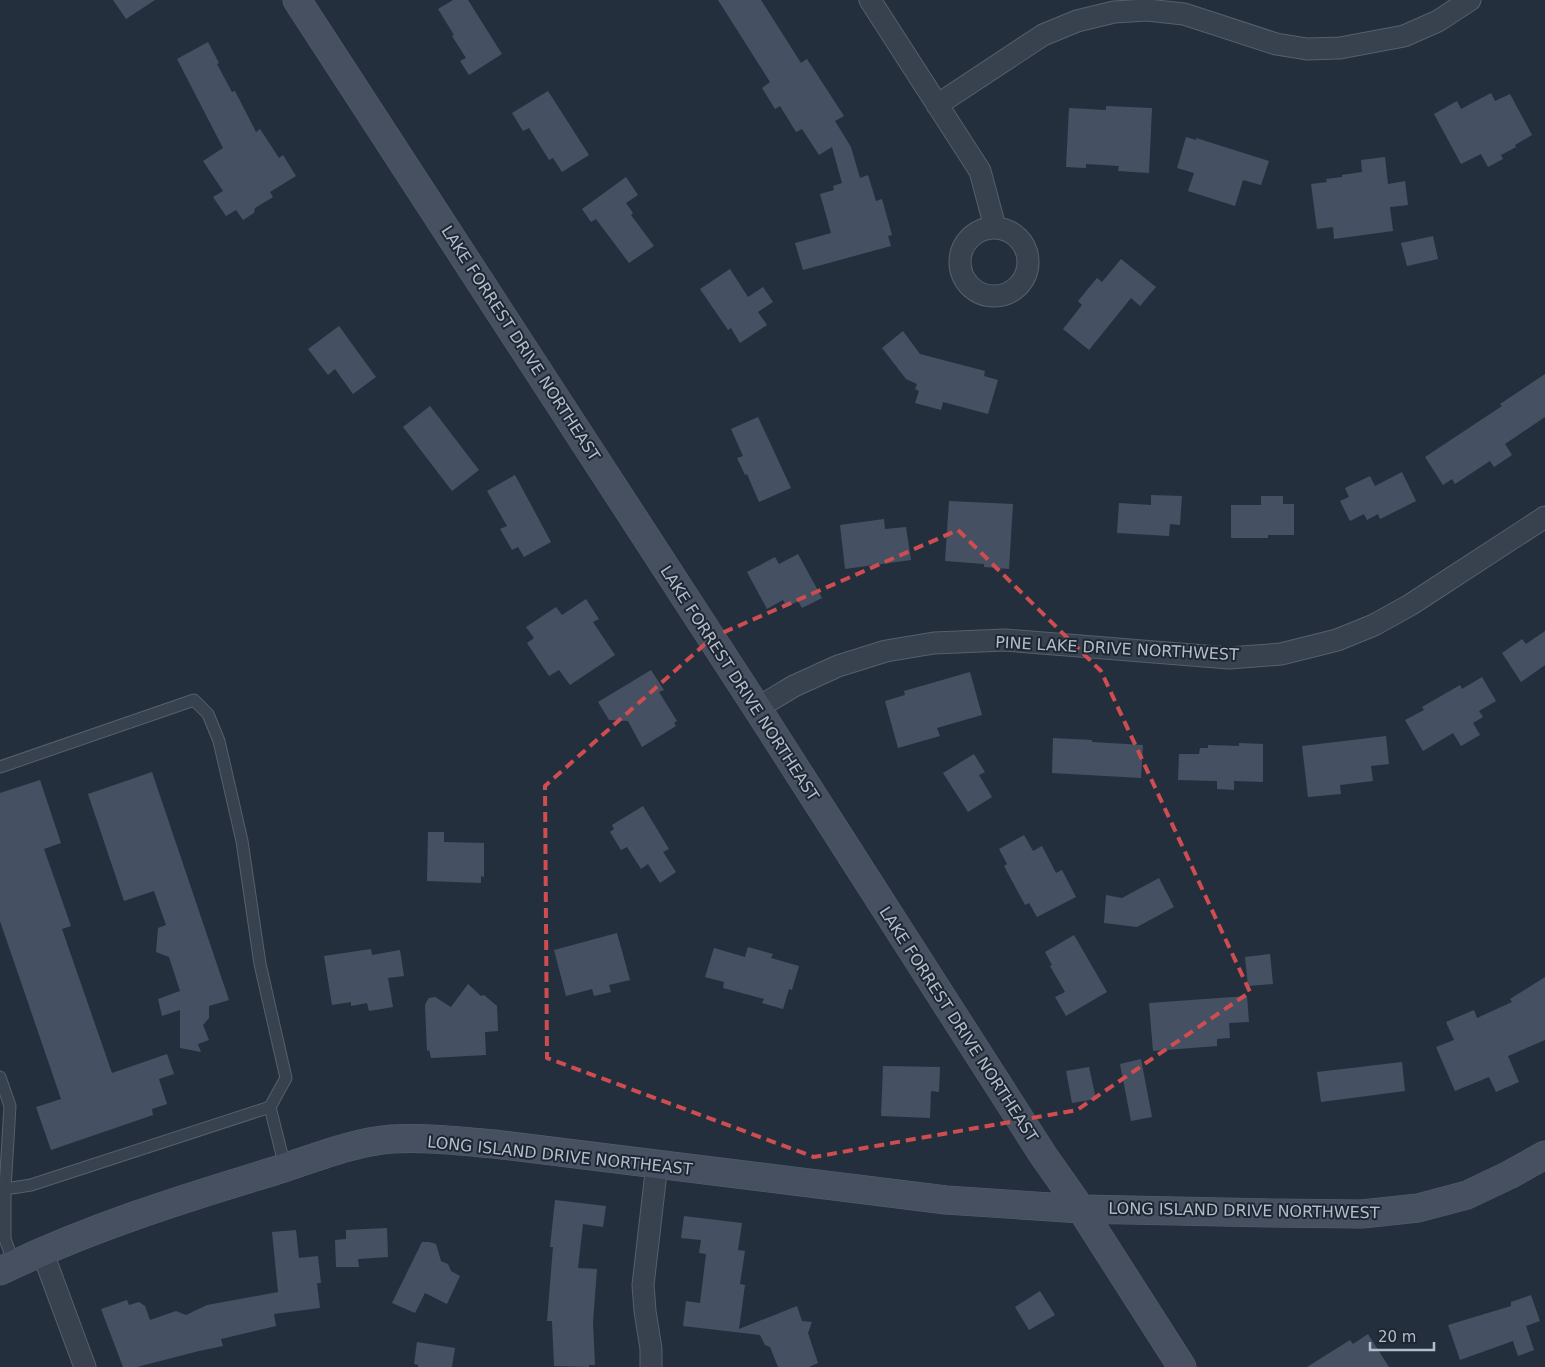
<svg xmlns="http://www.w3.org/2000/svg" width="1545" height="1367" font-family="'DejaVu Sans',sans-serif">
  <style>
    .building { fill: #455162 }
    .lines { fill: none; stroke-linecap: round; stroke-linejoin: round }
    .lane-casing { stroke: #565f6c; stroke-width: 13 }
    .street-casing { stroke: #565f6c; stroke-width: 23 }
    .secondary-casing { stroke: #565f6c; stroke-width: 29 }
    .lane { stroke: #38414e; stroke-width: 11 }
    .street { stroke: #38414e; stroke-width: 21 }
    .secondary { stroke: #465061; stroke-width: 28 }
    .marked { fill: none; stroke: #ce4d50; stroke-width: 4; stroke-dasharray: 10 6; stroke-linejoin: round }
    .labels { text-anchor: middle; stroke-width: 4; stroke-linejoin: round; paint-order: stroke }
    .street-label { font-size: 16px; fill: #b4bcc9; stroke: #1d2633 }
  </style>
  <rect width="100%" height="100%" fill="#242f3e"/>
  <!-- building -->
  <path class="building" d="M 113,0 L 155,0 L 126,19 Z
    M 453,0 L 468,0 L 502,54 L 469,75 L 460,61 L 466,58 L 452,36 L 454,35 L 438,9 Z
    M 718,0 L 761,0 L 801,63 L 807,59 L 844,116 L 835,121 L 851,147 L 860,178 L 868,175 L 876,201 L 882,199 L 892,235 L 888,236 L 891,246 L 803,270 L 795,243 L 831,233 L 820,194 L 834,190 L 833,186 L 842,183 L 832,147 L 819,155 L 802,129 L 796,132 L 780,106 L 775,109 L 762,88 L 770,82 Z
    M 208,42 L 219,63 L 217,64 L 232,92 L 235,91 L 256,132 L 260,129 L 279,158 L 283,155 L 296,176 L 270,192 L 273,197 L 255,208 L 254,213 L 243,220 L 236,210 L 226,216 L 213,197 L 223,191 L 203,161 L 223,148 L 177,59 Z
    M 548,91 L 589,155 L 562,172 L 553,158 L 549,160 L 529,128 L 523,131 L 512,113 Z
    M 1491,93 L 1495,101 L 1510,94 L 1532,135 L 1515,145 L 1516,147 L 1501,155 L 1503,159 L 1488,167 L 1481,154 L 1461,164 L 1434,114 L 1457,101 L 1461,109 Z
    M 1106,106 L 1152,108 L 1149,173 L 1118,171 L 1119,166 L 1086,164 L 1086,168 L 1066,167 L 1069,108 L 1106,110 Z
    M 1186,137 L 1196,140 L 1196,138 L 1269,161 L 1261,185 L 1243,180 L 1235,206 L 1188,191 L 1194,173 L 1177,168 Z
    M 1385,157 L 1388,184 L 1405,181 L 1408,205 L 1390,207 L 1393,231 L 1334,239 L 1333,227 L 1317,229 L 1311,184 L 1327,182 L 1326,179 L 1342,177 L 1342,175 L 1362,172 L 1361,160 Z
    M 626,177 L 638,195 L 626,203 L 633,213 L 631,215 L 654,246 L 629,263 L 596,219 L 591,222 L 582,209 Z
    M 1433,236 L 1438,259 L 1407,266 L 1401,243 Z
    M 1121,259 L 1156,287 L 1140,306 L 1131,298 L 1089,350 L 1063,329 L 1082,305 L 1078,301 L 1097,278 L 1102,282 Z
    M 730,269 L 748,297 L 763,287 L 773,302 L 758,312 L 767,325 L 740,343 L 731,328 L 728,330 L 700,289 Z
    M 339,326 L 376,377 L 353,394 L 335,369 L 328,375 L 308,349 Z
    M 903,331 L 920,354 L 985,371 L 984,376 L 998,380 L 988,414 L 943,402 L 941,410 L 915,403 L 919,391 L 915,389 L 917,384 L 906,379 L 882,348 Z
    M 1545,374 L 1545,417 L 1505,444 L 1512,455 L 1494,467 L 1490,461 L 1455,484 L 1452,479 L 1443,485 L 1425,457 L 1502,406 L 1500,404 Z
    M 430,406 L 479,470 L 452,491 L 403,427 Z
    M 758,417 L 791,488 L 759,502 L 747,474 L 745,475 L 737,458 L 743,456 L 731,429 Z
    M 1402,472 L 1416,501 L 1380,519 L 1378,514 L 1367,520 L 1364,514 L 1350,521 L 1340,501 L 1349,497 L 1345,488 L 1370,476 L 1375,486 Z
    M 515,475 L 551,542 L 524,557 L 518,547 L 512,550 L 500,529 L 507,526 L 487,491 Z
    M 1151,495 L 1182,496 L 1180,525 L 1170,524 L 1169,536 L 1117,533 L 1119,503 L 1151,505 Z
    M 1261,496 L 1283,496 L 1283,504 L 1294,504 L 1294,535 L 1268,535 L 1268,538 L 1231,538 L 1231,505 L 1261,505 Z
    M 949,501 L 1013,504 L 1009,569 L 984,567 L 984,564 L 945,561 Z
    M 884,519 L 885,529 L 906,527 L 911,560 L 845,569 L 840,525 Z
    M 798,554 L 822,598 L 802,608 L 798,601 L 787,607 L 783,600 L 767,609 L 747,572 L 775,557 L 779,564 Z
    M 586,599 L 599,619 L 593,622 L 615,655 L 570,685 L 559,670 L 549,676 L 527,643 L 534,638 L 526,627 L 556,607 L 562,615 Z
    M 1545,631 L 1545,665 L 1521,682 L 1502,653 L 1522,639 L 1526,644 Z
    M 651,670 L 664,690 L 659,692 L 677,721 L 674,723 L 676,726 L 642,747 L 628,721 L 609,720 L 598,702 Z
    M 970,672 L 982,715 L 937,728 L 940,736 L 898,748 L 885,701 L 905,695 L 904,691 Z
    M 1482,677 L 1496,701 L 1479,711 L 1483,717 L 1473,723 L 1480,735 L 1461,746 L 1453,733 L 1423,751 L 1405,720 L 1424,710 L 1422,707 L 1460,685 L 1462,689 Z
    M 1386,736 L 1389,764 L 1371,766 L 1373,781 L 1340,785 L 1341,794 L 1308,797 L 1302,746 Z
    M 1053,738 L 1092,740 L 1092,742 L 1143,745 L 1141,778 L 1052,773 Z
    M 1239,743 L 1263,744 L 1263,782 L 1234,781 L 1234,790 L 1217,789 L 1217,781 L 1178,780 L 1179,754 L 1199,754 L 1200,748 L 1208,748 L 1208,745 L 1239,746 Z
    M 974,754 L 985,772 L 979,775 L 992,797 L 968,812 L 943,773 Z
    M 152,772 L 229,1000 L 209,1006 L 209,1018 L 203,1025 L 209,1040 L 198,1044 L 201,1052 L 180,1048 L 180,1010 L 162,1016 L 158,999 L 180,991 L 169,957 L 156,952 L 158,928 L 166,925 L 154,891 L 124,901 L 88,794 Z
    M 40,780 L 61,843 L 44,849 L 71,926 L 62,929 L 112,1073 L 167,1054 L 174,1074 L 159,1079 L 167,1104 L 152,1109 L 153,1115 L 51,1150 L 36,1107 L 61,1099 L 0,921 L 0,793 Z
    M 643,806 L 669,849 L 663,852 L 676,872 L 660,883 L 648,864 L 641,869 L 627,847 L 621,850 L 610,832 L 614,829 L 612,825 Z
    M 428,832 L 444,832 L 444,842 L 484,843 L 484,877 L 481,876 L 481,883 L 427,881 Z
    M 1024,835 L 1033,851 L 1042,846 L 1056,873 L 1062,870 L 1076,897 L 1037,917 L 1029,903 L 1025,905 L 1004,866 L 1007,864 L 999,849 Z
    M 1159,878 L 1174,907 L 1137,927 L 1104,923 L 1106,895 L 1122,898 Z
    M 617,933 L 630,980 L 609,985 L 611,992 L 594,996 L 592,989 L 566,996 L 554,950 Z
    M 1074,935 L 1107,992 L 1066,1016 L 1055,997 L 1065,992 L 1050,966 L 1052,965 L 1045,952 Z
    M 748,947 L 773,954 L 771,958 L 799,966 L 792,990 L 789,989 L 783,1009 L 762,1003 L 764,999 L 723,988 L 724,982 L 705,977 L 714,948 L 745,957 Z
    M 371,949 L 372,955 L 400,950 L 404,976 L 388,978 L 393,1007 L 369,1011 L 367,1003 L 351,1006 L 351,1002 L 332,1005 L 324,956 Z
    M 1270,954 L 1273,984 L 1248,986 L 1245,957 Z
    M 1545,977 L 1545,1040 L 1508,1056 L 1519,1082 L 1496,1092 L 1489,1077 L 1455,1091 L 1436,1047 L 1454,1040 L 1446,1022 L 1474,1010 L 1477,1018 L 1512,1002 L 1510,999 Z
    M 468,984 L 481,996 L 484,995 L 497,1006 L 498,1031 L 485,1032 L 486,1055 L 431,1058 L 429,1050 L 427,1051 L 425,1005 L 427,1001 L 429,998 L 435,997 L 451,1007 Z
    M 1247,996 L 1249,1022 L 1229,1023 L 1230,1038 L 1217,1039 L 1217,1046 L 1153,1051 L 1149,1003 Z
    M 1141,1059 L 1152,1117 L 1131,1121 L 1120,1064 Z
    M 1402,1062 L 1405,1091 L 1321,1102 L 1317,1072 Z
    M 883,1066 L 940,1067 L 939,1092 L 931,1091 L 930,1118 L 881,1116 Z
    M 1089,1067 L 1096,1099 L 1072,1103 L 1066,1071 Z
    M 555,1200 L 606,1206 L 603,1227 L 583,1224 L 578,1268 L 597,1269 L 593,1322 L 595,1365 L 589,1365 L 589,1367 L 554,1366 L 552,1321 L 547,1321 L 553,1247 L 550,1247 Z
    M 684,1216 L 742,1223 L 738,1250 L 745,1251 L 740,1284 L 745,1285 L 739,1329 L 797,1306 L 802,1321 L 812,1322 L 808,1333 L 818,1363 L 809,1367 L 778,1367 L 770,1347 L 765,1345 L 760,1335 L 683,1326 L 686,1301 L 700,1303 L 706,1254 L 699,1253 L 701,1240 L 681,1238 Z
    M 387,1228 L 388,1257 L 358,1259 L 359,1267 L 336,1267 L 335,1240 L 346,1239 L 346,1230 Z
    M 296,1230 L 299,1258 L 318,1256 L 321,1283 L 317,1283 L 320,1308 L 274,1314 L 276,1326 L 221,1339 L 223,1346 L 199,1351 L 137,1367 L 123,1367 L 101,1309 L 127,1300 L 129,1305 L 139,1302 L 145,1306 L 150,1320 L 176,1311 L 186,1315 L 207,1305 L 278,1292 L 272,1232 Z
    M 422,1242 L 429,1242 L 436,1244 L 441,1261 L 448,1264 L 451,1271 L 460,1276 L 447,1304 L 425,1293 L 415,1313 L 392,1303 Z
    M 1040,1291 L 1055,1315 L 1029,1330 L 1015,1307 Z
    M 1531,1295 L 1540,1321 L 1526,1326 L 1534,1350 L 1518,1356 L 1513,1341 L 1460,1360 L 1448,1325 L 1511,1306 L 1511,1302 Z
    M 1368,1334 L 1389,1367 L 1307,1367 L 1350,1340 L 1353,1344 Z
    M 417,1342 L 455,1348 L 452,1367 L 418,1367 L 418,1365 L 414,1364 Z"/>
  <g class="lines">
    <!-- lane casing -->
    <g class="lane-casing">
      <path id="lane" d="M 0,767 L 194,700 L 208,714 L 219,741 L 242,841 L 260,964 L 286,1078 L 270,1107 L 285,1167
        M 0,1077 L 10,1106 L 5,1189 L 5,1239 L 14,1264
        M 5,1189 L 31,1185 L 270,1107"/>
    </g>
    <!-- street casing -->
    <g class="street-casing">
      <path id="street" d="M 870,0 L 980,171 L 995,227
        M 937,105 L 1043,35 L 1077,21 L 1114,12 L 1147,10 L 1184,14 L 1276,44 L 1307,49 L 1340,48 L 1404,36 L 1438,21 L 1470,0
        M960 262a34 34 0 1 1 68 0a34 34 0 1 1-68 0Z
        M 757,708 L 794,686 L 838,666 L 886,651 L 934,643 L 1005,640 L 1229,658 L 1281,654 L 1337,640 L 1374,625 L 1410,605 L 1545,517
        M 42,1251 L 85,1367
        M 651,1367 L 651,1349 L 645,1311 L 643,1285 L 657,1164"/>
    </g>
    <!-- secondary casing -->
    <g class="secondary-casing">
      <path id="secondary" d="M 297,0 L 757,708 L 1043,1155 L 1081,1209 L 1182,1367
        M 0,1271 C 87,1229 178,1200 271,1172 C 310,1160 351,1142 392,1139 C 425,1137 460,1141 494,1144 L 946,1200 L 1081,1209 L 1271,1213 L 1362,1214 L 1418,1208 L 1467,1195 L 1509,1175 L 1545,1155"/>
    </g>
    <!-- lane -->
    <use href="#lane" class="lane"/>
    <!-- street -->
    <use href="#street" class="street"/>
    <!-- secondary -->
    <use href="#secondary" class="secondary"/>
  </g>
  <!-- marked area -->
  <path class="marked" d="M 958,530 L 1101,671 L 1250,992 L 1077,1110 L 814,1157 L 547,1058 L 545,786 L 713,637 Z"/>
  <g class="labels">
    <!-- street labels -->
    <g class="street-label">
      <text transform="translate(521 343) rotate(57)" y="6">LAKE FORREST DRIVE NORTHEAST</text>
      <text transform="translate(1117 648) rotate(3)" y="6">PINE LAKE DRIVE NORTHWEST</text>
      <text transform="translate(740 683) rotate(57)" y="6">LAKE FORREST DRIVE NORTHEAST</text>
      <text transform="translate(959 1024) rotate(57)" y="6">LAKE FORREST DRIVE NORTHEAST</text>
      <text transform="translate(560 1155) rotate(6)" y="6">LONG ISLAND DRIVE NORTHEAST</text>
      <text transform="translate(1244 1210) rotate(1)" y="6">LONG ISLAND DRIVE NORTHWEST</text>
    </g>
  </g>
  <!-- scale -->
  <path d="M1370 1342v8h64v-8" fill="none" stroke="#b4bcc9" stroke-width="2.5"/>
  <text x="1378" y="1342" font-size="15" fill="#b4bcc9" stroke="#1d2633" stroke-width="4" paint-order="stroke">20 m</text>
</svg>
